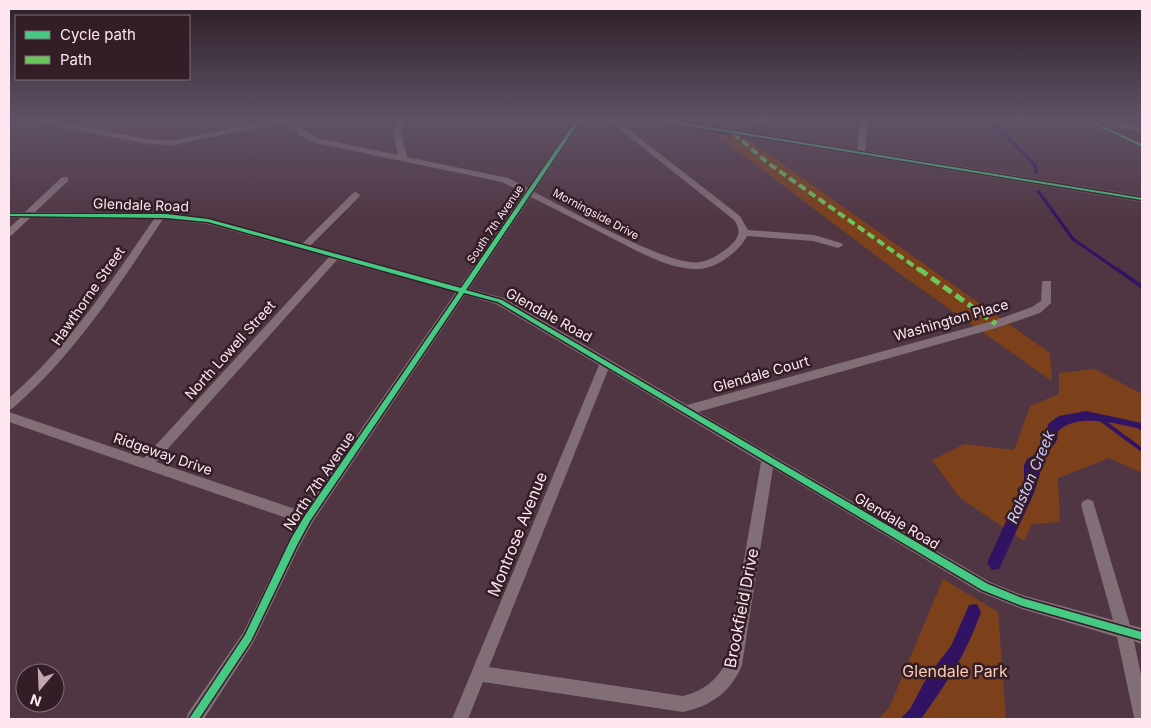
<svg xmlns="http://www.w3.org/2000/svg" width="1151" height="728" font-family="Inter,sans-serif">
  <style>
    .built { fill: #63314a }
    .green { fill: #7c401b }
    .water { fill: #301463 }
    .lines { fill: none; stroke-linecap: round; stroke-linejoin: round }
    .stream-far1 { stroke: #301463; stroke-width: 3 }
    .stream { stroke: #301463; stroke-width: 4 }
    .building { fill: #8f7b88 }
    .service { stroke: #816e77; stroke-width: 4.5 }
    .minor { fill: #816e77; fill-rule: evenodd }
    .tertiary { fill: #816e77; fill-rule: evenodd }
    .secondary { fill: #816e77; fill-rule: evenodd }
    .quiet-far1 { stroke: #6ac65a; stroke-width: 4; stroke-dasharray: 8 4; stroke-linecap: butt }
    .quiet { stroke: #6ac65a; stroke-width: 5; stroke-dasharray: 10 5; stroke-linecap: butt }
    .cycleway-casing { stroke: #331d27; stroke-width: 3 }
    .cycleway { fill: #46c982; fill-rule: evenodd }
    .labels { text-anchor: middle; stroke-width: 5; stroke-linejoin: round; paint-order: stroke }
    .far-street-label { font-size: 11px; fill: #fee6f0; stroke: #331d27 }
    .street-label { font-size: 14px; fill: #fee6f0; stroke: #331d27 }
    .water-label { font-size: 15px; font-style: italic; fill: #d0cbfb; stroke: #331d27 }
    .near-street-label { font-size: 16px; fill: #fee6f0; stroke: #331d27 }
    .near-park-label { font-size: 16px; fill: #fbcbb0; stroke: #331d27 }
  </style>
  <rect width="100%" height="100%" fill="#503643"/>
  <!-- built -->
  <path class="built" d="M 15,119 L 191,119 L 148,147 Z"/>
  <!-- green -->
  <path class="green" d="M 715,134 L 747,139 L 1050,353 L 1052,381 L 903,276 Z
    M 1095,369 L 1142,394 L 1142,473 L 1109,458 L 1058,478 L 1060,522 L 1032,524 L 1024,541 L 960,498 L 932,460 L 964,444 L 1014,450 L 1030,406 L 1059,394 L 1059,373 Z
    M 943,579 L 998,612 L 1006,719 L 878,719 L 889,708 Z"/>
  <!-- water -->
  <path class="water" d="M 1086,411 L 1142,423 L 1142,431 L 1137,428 C 1114,423 1077,413 1058,431 L 1057,440 L 1045,457 L 1034,493 L 999,569 L 992,570 L 987,563 L 1024,482 L 1024,465 L 1027,459 L 1038,453 L 1049,423 L 1059,416 Z
    M 977,604 L 981,612 C 967,653 946,684 921,719 L 900,719 L 910,709 L 927,677 L 951,646 L 969,605 Z"/>
  <g class="lines">
    <!-- stream-far1 -->
    <path class="stream-far1" d="M 989,119 L 1035,165 L 1036,173
      M 1038,191 L 1073,239 L 1119,271"/>
    <!-- stream -->
    <path class="stream" d="M 1117,269 L 1142,287
      M 1100,419 L 1142,450"/>
  </g>
  <!-- building -->
  <path class="building" d="M 740,119 L 765,119 L 770,120 L 769,126 Z"/>
  <g class="lines">
    <!-- service -->
    <path class="service" d="M 35,119 L 145,141 L 171,143 L 289,119"/>
    <!-- minor -->
    <path class="minor" d="M 285,119 L 293,119 L 305,131 L 321,139 L 398,155 L 393,132 L 395,119 L 403,119 L 401,132 L 407,157 L 508,178 L 528,188 L 575,119 L 583,119 L 534,192 C 565,207 670,268 700,262 C 712,260 721,253 730,246 C 740,237 741,230 734,220 L 607,119 L 615,119 L 740,216 L 748,230 L 814,235 L 841,243 L 843,245 L 838,248 L 813,241 L 747,236 C 740,251 716,269 698,269 C 667,270 630,247 602,233 C 578,221 555,209 531,197 L 469,289 L 504,298 L 687,405 L 993,321 L 1032,307 L 1041,301 L 1042,283 L 1043,281 L 1051,281 L 1051,303 L 1040,313 L 996,328 L 698,412 L 990,582 L 1022,595 L 1113,620 L 1081,505 L 1083,501 L 1088,499 L 1093,501 L 1130,625 L 1142,628 L 1142,644 L 1134,641 L 1142,680 L 1142,719 L 1135,719 L 1134,717 L 1117,637 L 1022,609 L 980,592 L 773,468 L 742,665 C 731,692 711,706 683,712 L 483,682 L 468,719 L 452,719 L 599,365 L 496,304 L 465,295 L 312,523 L 299,547 L 253,643 L 204,719 L 186,719 L 188,713 L 243,633 L 298,522 L 9,422 L 9,412 L 144,458 L 329,257 L 207,224 L 163,219 C 118,287 75,354 13,408 L 9,410 L 9,398 C 68,347 110,283 154,219 L 30,218 L 12,235 L 9,236 L 9,228 L 20,218 L 9,218 L 9,212 L 25,212 L 62,177 L 68,177 L 68,181 L 35,212 L 166,213 L 208,218 L 302,244 L 353,193 L 356,192 L 360,195 L 359,197 L 310,246 L 460,286 L 524,193 L 502,182 L 316,143 L 299,135 ZM 337,260 L 456,292 L 304,512 L 156,462 ZM 608,370 L 761,462 L 726,663 C 716,681 703,691 683,696 L 489,667 Z
      M 649,119 L 665,119 L 857,150 L 860,119 L 868,119 L 865,151 L 1142,196 L 1142,202 L 653,121 Z"/>
    <!-- tertiary -->
    <path class="tertiary" d="M 1083,119 L 1092,119 L 1142,142 L 1142,149 L 1084,122 Z"/>
    <!-- secondary -->
    <path class="secondary" d="M 1080,119 L 1102,119 L 1142,125 L 1142,131 L 1085,122 Z"/>
    <!-- quiet-far1 -->
    <path class="quiet-far1" d="M 733,133 L 768,163 L 921,271"/>
    <!-- quiet -->
    <path class="quiet" d="M 919,269 L 996,324"/>
    <!-- cycleway casing -->
    <g class="cycleway-casing">
      <path id="cycleway" d="M 577,119 L 581,119 L 466,290 L 502,300 L 988,584 L 1022,598 L 1142,632 L 1142,640 L 1022,606 L 982,590 L 498,302 L 464,293 L 310,521 L 297,545 L 251,641 L 199,719 L 189,719 L 245,635 L 291,539 L 304,517 L 459,292 L 208,222 L 166,218 L 9,216 L 9,214 L 166,214 L 208,219 L 461,288 Z
        M 651,119 L 659,119 L 1142,198 L 1142,200 L 653,120 Z
        M 1083,119 L 1088,119 L 1142,144 L 1142,147 Z"/>
    </g>
    <!-- cycleway -->
    <use href="#cycleway" class="cycleway"/>
  </g>
  <!-- sky -->
  <linearGradient id="sky" x2="0" y2="1"><stop stop-color="#2c1e25"/><stop offset="0.54" stop-color="#5e5266"/><stop offset="1" stop-color="#5e5266" stop-opacity="0"/></linearGradient>
  <rect width="1151" height="221" fill="url(#sky)"/>
  <g class="labels">
    <!-- far-street labels -->
    <g class="far-street-label">
      <text transform="translate(596 214) rotate(28)" y="4">Morningside Drive</text>
      <text transform="translate(495 224) rotate(-56)" y="4">South 7th Avenue</text>
    </g>
    <!-- street labels -->
    <g class="street-label">
      <text transform="translate(141 205) rotate(2)" y="5">Glendale Road</text>
      <text transform="translate(88 296) rotate(-55)" y="5">Hawthorne Street</text>
      <text transform="translate(549 315) rotate(29)" y="5">Glendale Road</text>
      <text transform="translate(951 320) rotate(-16)" y="5">Washington Place</text>
      <text transform="translate(230 350) rotate(-48)" y="5">North Lowell Street</text>
      <text transform="translate(761 374) rotate(-16)" y="5">Glendale Court</text>
      <text transform="translate(163 454) rotate(19)" y="5">Ridgeway Drive</text>
      <text transform="translate(319 481) rotate(-56)" y="5">North 7th Avenue</text>
      <text transform="translate(897 521) rotate(31)" y="5">Glendale Road</text>
    </g>
    <!-- water labels -->
    <g class="water-label">
      <text transform="translate(1031 477) rotate(-67)" y="5">Ralston Creek</text>
    </g>
    <!-- near-street labels -->
    <g class="near-street-label">
      <text transform="translate(517 534) rotate(-68)" y="6">Montrose Avenue</text>
      <text transform="translate(741 608) rotate(-79)" y="6">Brookfield Drive</text>
    </g>
    <!-- near-park labels -->
    <g class="near-park-label">
      <text x="955" y="677">Glendale Park</text>
    </g>
  </g>
  <!-- border -->
  <rect width="1151" height="728" fill="none" stroke="#fee6f0" stroke-width="20"/>
  <!-- legend -->
  <rect x="15" y="15" width="175" height="65" fill="#331d27" stroke="#846d77"/>
  <rect x="25" y="31" width="25" height="8" fill="#46c982" stroke="#846d77"/>
  <text x="60" y="40" font-size="15" fill="#fee6f0">Cycle path</text>
  <rect x="25" y="56" width="25" height="8" fill="#6ac65a" stroke="#846d77"/>
  <text x="60" y="65" font-size="15" fill="#fee6f0">Path</text>
  <!-- north arrow -->
  <g transform="translate(40 688) rotate(199)"><circle r="24" fill="#331d27" stroke="#846d77"/>
  <path d="M0-4L9 19L0 12L-9 19Z" fill="#c1a8b3"/>
  <text y="-8" font-size="14" font-weight="bold" text-anchor="middle" fill="#fee6f0">N</text>
  </g>
</svg>
